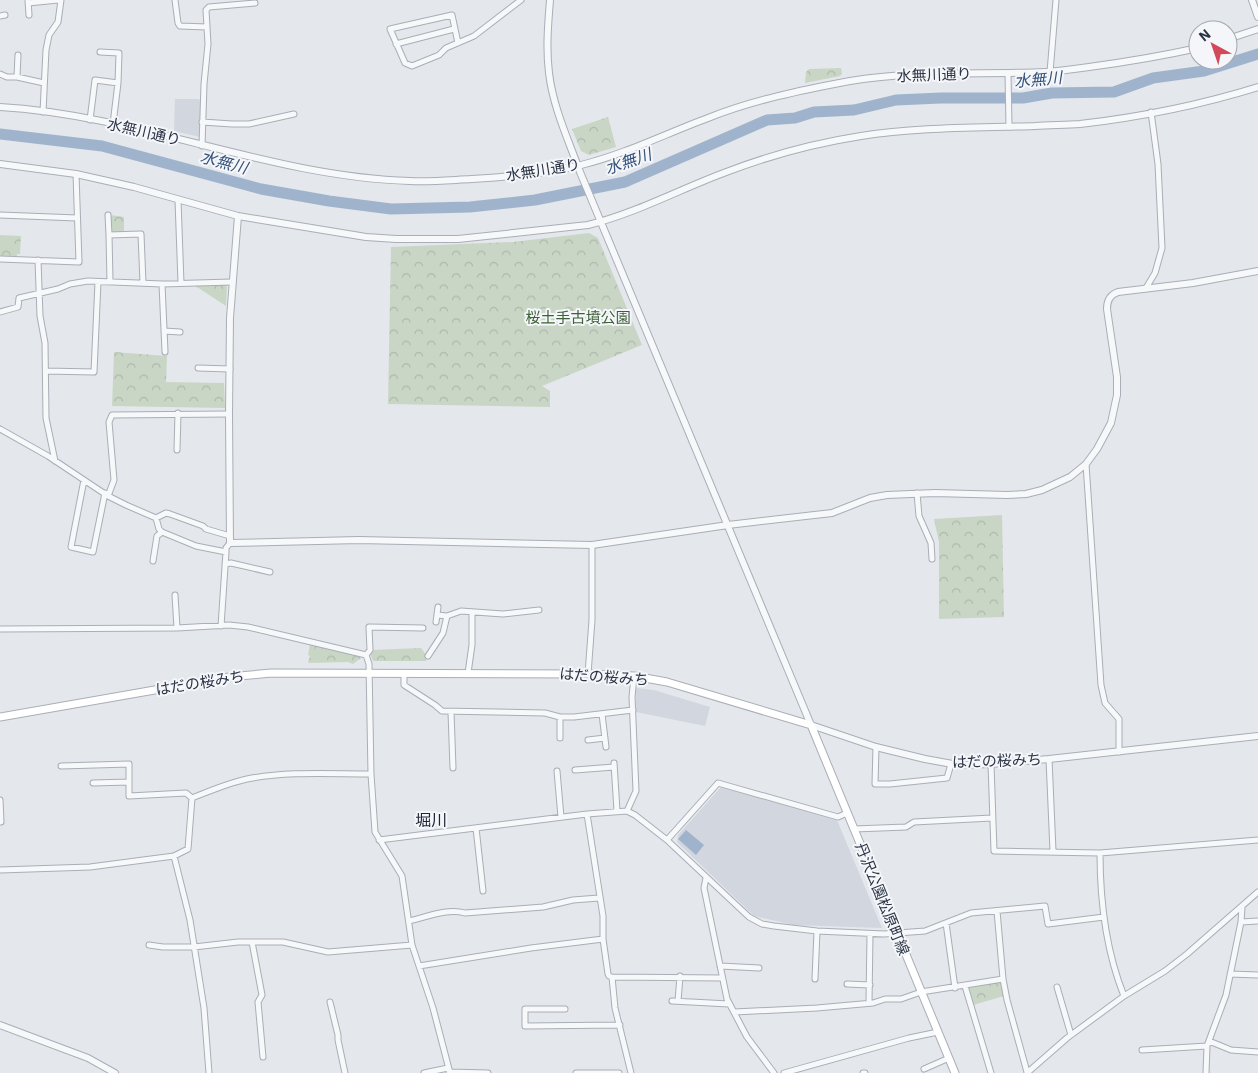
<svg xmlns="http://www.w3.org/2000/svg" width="1258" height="1073" font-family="'IBM Plex Sans','Noto Sans JP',sans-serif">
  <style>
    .built { fill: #d2d6de }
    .park { fill: url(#park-crowns) }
    .water { fill: #9fb4cc }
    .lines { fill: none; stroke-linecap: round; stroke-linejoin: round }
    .river { stroke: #9fb4cc; stroke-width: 11 }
    .minor-casing { stroke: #a9aeb7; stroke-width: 7 }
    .tertiary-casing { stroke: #a9aeb7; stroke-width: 8 }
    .secondary-casing { stroke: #a9aeb7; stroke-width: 9 }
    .minor { stroke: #f7f8fa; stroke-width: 5 }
    .tertiary { stroke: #f7f8fa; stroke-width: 6 }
    .secondary { stroke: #fff; stroke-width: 7 }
    .labels { text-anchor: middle; stroke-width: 4; stroke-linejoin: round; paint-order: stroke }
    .street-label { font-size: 15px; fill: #2b3445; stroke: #f4f6f9 }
    .park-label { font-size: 15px; fill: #3f6138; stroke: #f4f6f9 }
    .water-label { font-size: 16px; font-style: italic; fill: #34527a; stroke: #f4f6f9 }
    .neighbourhood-label { font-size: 16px; fill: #1d2536; stroke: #f4f6f9 }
  </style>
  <defs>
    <pattern id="park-crowns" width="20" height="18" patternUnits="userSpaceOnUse" patternTransform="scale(1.25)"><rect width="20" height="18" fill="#c9d6c5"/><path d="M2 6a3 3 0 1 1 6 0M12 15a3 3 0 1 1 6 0" fill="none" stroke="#adb8ab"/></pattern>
  </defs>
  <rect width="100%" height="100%" fill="#e4e7ec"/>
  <!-- built -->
  <path class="built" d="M 175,99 L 199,99 L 202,102 L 200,137 L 174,131 Z
    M 636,688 L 654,690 L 710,707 L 705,726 L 636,712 L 636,695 L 634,694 Z
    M 721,787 L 837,820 L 882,928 L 793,925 L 754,916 L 677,842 L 678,835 Z"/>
  <!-- park -->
  <path class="park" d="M 841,68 L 842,74 L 840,76 L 805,83 L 806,72 L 809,69 Z
    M 608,117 L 616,147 L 589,155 L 581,151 L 572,129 Z
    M 110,215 L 124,217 L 124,232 L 113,232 L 110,230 Z
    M 589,233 L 598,238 L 642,345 L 542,386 L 550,391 L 550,407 L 388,404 L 391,247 L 513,242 Z
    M 0,235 L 21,236 L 20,254 L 17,254 L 17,256 L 0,256 Z
    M 194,285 L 225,285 L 227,287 L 226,306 Z
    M 114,352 L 167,356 L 166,382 L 224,383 L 225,408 L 112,406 Z
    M 1002,515 L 1004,617 L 939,619 L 939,542 L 934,519 Z
    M 310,644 L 351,653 L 361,658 L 353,664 L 348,662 L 308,663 L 310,656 L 308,655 Z
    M 421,648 L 427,656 L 426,661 L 373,661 L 370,653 L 372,650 Z
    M 1000,982 L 1002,984 L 1004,996 L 973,1005 L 968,990 L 970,987 Z"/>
  <!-- water -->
  <path class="water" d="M 686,830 L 704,845 L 696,855 L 678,839 Z"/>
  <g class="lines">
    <!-- river -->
    <path class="river" d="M 0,134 L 102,146 L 261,189 L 329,201 L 391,209 L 470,207 L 535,200 L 625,182 L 767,120 L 795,118 L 814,112 L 854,110 L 896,100 L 941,98 L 1023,98 L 1052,93 L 1114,92 L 1153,78 L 1204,71 L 1258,54"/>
    <!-- minor casing -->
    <g class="minor-casing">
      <path id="minor" d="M 28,0 L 29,15
        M 175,0 L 178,23 L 180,26 L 207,27
        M 28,3 L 58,0
        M 0,16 L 5,15
        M 458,43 L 452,15 L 390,29 L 405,63 L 412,66 L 439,55 L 446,48 L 474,36 L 521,0
        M 396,44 L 454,29
        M 100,52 L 119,53 L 118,83 L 113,124
        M 1050,72 L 1056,0
        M 1008,73 L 1009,127
        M 0,74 L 7,77 L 17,77 L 44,83
        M 17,77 L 18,55
        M 43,112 L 46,50 L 49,35 L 58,22 L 61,0
        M 90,120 L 95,80 L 118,83
        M 202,122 L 232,124 L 249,124 L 294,114
        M 202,146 L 204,84 L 208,44 L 206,10 L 209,7 L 255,3
        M 178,200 L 181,283
        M 0,215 L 77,218
        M 108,215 L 109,235
        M 0,259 L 79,262 L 76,174
        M 38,260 L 40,316 L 45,343 L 46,418 L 55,461
        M 110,281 L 109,235 L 141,234 L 143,283
        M 162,284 L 165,352
        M 1146,288 L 1155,273 L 1162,248 L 1158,164 L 1151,112
        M 0,312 L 18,307 L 19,298 L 58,289 L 70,284 L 88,281 L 162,284 L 232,282
        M 164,331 L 180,332
        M 198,368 L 230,369
        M 46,371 L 94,372 L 98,282
        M 0,429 L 48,456 L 108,496 L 126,505 L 156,518 L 166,513 L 170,514 L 203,526 L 206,529 L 230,536
        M 177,450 L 178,413
        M 1086,464 L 1101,685 L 1105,703 L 1119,719 L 1119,752
        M 84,480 L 71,547 L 93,552 L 105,493
        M 917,493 L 919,516 L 931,543 L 932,559
        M 108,496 L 114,480 L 109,422 L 112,415 L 229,414
        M 156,518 L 159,529 L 162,532 L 196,546 L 226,552
        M 153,561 L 157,536 L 162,532
        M 225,564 L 231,563 L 270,572
        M 175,595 L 177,628
        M 437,615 L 447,616 L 461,611 L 503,614 L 539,610
        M 436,622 L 438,607
        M 221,626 L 226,552 L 226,548 L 230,543
        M 0,629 L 177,628 L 229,625 L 248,627 L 366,655 L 369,664 L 371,774 L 375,832 L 402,876 L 412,945 L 433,1008 L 450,1073
        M 366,655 L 370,650 L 369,627 L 423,628
        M 428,656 L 443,633 L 447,616
        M 404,673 L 404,685 L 435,705 L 442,711 L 545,713 L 560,717 L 574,717 L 633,710
        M 468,673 L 472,645 L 472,612
        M 588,674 L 592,620 L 592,545
        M 451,712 L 453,768
        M 602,714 L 606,747
        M 560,717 L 560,738
        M 588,740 L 605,738
        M 876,747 L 875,784 L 890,784 L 947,778 L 951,764
        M 1049,759 L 1053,851
        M 614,763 L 617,811
        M 991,764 L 994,851 L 1100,853 L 1258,840
        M 61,766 L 129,764 L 129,796 L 186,793 L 192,798
        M 575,770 L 614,767
        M 557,771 L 561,817
        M 93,783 L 129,782
        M 0,800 L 1,822
        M 627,811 L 636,791 L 632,697 L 634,676
        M 587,814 L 603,916 L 603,939 L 608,974 L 609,976 L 612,977 L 615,1008 L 631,1073
        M 476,828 L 483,891
        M 854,829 L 906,827 L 914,822 L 992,818
        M 379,840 L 587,814 L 627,811 L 635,815 L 667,840 L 749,917 L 762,924 L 774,926 L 817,931 L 884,934 L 925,931 L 971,913 L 1045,906 L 1048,924 L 1104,917
        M 667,840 L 718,783 L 838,817 L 847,813
        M 1100,853 C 1100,901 1106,951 1124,996
        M 174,856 L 190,920 L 204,1008 L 209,1073
        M 0,870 L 90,867 L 174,856 L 188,849 L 192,798 C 210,791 228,783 247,779 C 287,771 330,774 371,774
        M 706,878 L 704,888 L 727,999 L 747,1037 L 774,1073
        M 997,911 L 1003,979 L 1007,1000 L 1027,1072
        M 409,921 C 427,917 447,908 465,913 L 543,907 L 573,900 L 599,898
        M 1241,922 L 1258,921
        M 946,923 L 955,988
        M 252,942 L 262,995 L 258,1002 L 263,1057
        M 149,945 L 163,947 L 194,947 L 238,942 L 283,942 L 328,952 L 412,945
        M 419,966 L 531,948 L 603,939
        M 720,966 L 759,968
        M 1230,974 L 1258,975
        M 612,977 L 722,978
        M 815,979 L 817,931
        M 847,984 L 870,985
        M 965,986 L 991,1073
        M 1057,987 L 1071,1035
        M 672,1001 L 729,1004
        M 678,1001 L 680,976
        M 330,1002 L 338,1035 L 338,1040 L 345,1073
        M 869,1002 L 870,934
        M 565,1009 L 525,1009 L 525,1026 L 620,1025
        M 734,1012 L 817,1008 L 873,1003 L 885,999 L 901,999 L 921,992 L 1003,979
        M 1209,1041 L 1231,1050 L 1258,1052
        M 1142,1050 L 1207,1046
        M 924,1069 L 949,1058
        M 449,1072 L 488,1073
        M 424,1073 L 448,1068
        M 576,1073 L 619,1073
        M 784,1073 L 909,1038 L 938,1032
        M 863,1073 L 865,1073
        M 1027,1073 L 1067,1038 L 1124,996 L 1165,971 L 1187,954 L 1258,892
        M 1206,1073 L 1207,1046 L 1226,995 L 1241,922 L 1242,907"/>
    </g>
    <!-- tertiary casing -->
    <g class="tertiary-casing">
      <path id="tertiary" d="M 550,0 C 548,24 546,49 549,73 C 553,107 568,139 580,172 L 811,725 L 876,747 L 925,759 L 958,765 L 991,764 L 1049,759 L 1258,736
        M 1252,0 L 1258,17
        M 1228,39 L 1258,29
        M 0,107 C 139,115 271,177 410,181 C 431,182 451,180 472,179 C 508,177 546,174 581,165 C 625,154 665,134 708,118 C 753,100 802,90 850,81 C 915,70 981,75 1046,72 C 1061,71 1075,69 1089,67 C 1126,62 1162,56 1198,48
        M 0,164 L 76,174 L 134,187 L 238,216 L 366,237 L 396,239 L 458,239 L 588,225 C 637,213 682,188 729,171 C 771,155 816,143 861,136 C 918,127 977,128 1035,126 C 1050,125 1065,125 1080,124 C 1140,117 1200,105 1258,87
        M 238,216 L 230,318 L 229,414 L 230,543 L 359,540 L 592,545 L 728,525 L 832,513 L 870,498 L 887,495 L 935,493 L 1007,495 L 1026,494 L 1042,490 L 1070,477 L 1086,464 L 1097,449 L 1111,423 L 1117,395 L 1117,377 L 1107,309 C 1107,300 1110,295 1118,292 L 1193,283 L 1258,271
        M 0,1025 L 88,1058 L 115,1073"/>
    </g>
    <!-- secondary casing -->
    <g class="secondary-casing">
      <path id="secondary" d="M 0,717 L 229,677 L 271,673 L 588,674 L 634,676 L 667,682 L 811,725 L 955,1073"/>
    </g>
    <!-- minor -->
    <use href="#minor" class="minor"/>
    <!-- tertiary -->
    <use href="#tertiary" class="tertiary"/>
    <!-- secondary -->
    <use href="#secondary" class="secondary"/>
  </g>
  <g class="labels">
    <!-- street labels -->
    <g class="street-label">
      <text transform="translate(934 75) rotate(-2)" y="5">水無川通り</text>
      <text transform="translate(144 132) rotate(13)" y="5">水無川通り</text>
      <text transform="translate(543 170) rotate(-9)" y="5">水無川通り</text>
      <text transform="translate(604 677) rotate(4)" y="5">はだの桜みち</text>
      <text transform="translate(200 683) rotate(-9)" y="5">はだの桜みち</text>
      <text transform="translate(997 761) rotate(-2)" y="5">はだの桜みち</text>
      <text transform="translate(882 899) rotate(68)" y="5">丹沢公園松原町線</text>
    </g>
    <!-- park labels -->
    <g class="park-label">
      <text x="578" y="323">桜土手古墳公園</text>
    </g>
    <!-- water labels -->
    <g class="water-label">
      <text transform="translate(1038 79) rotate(-5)" y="6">水無川</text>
      <text transform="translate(628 161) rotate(-19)" y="6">水無川</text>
      <text transform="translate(224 162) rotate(15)" y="6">水無川</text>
    </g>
    <!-- neighbourhood labels -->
    <g class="neighbourhood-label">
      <text x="431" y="826">堀川</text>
    </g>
  </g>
  <!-- north arrow -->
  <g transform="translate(1213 45) rotate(320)"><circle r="24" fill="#f4f6f9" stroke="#a4a8b1"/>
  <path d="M0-4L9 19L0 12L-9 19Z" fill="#d1495b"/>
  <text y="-8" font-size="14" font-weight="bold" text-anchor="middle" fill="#2b3445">N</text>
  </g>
</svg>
